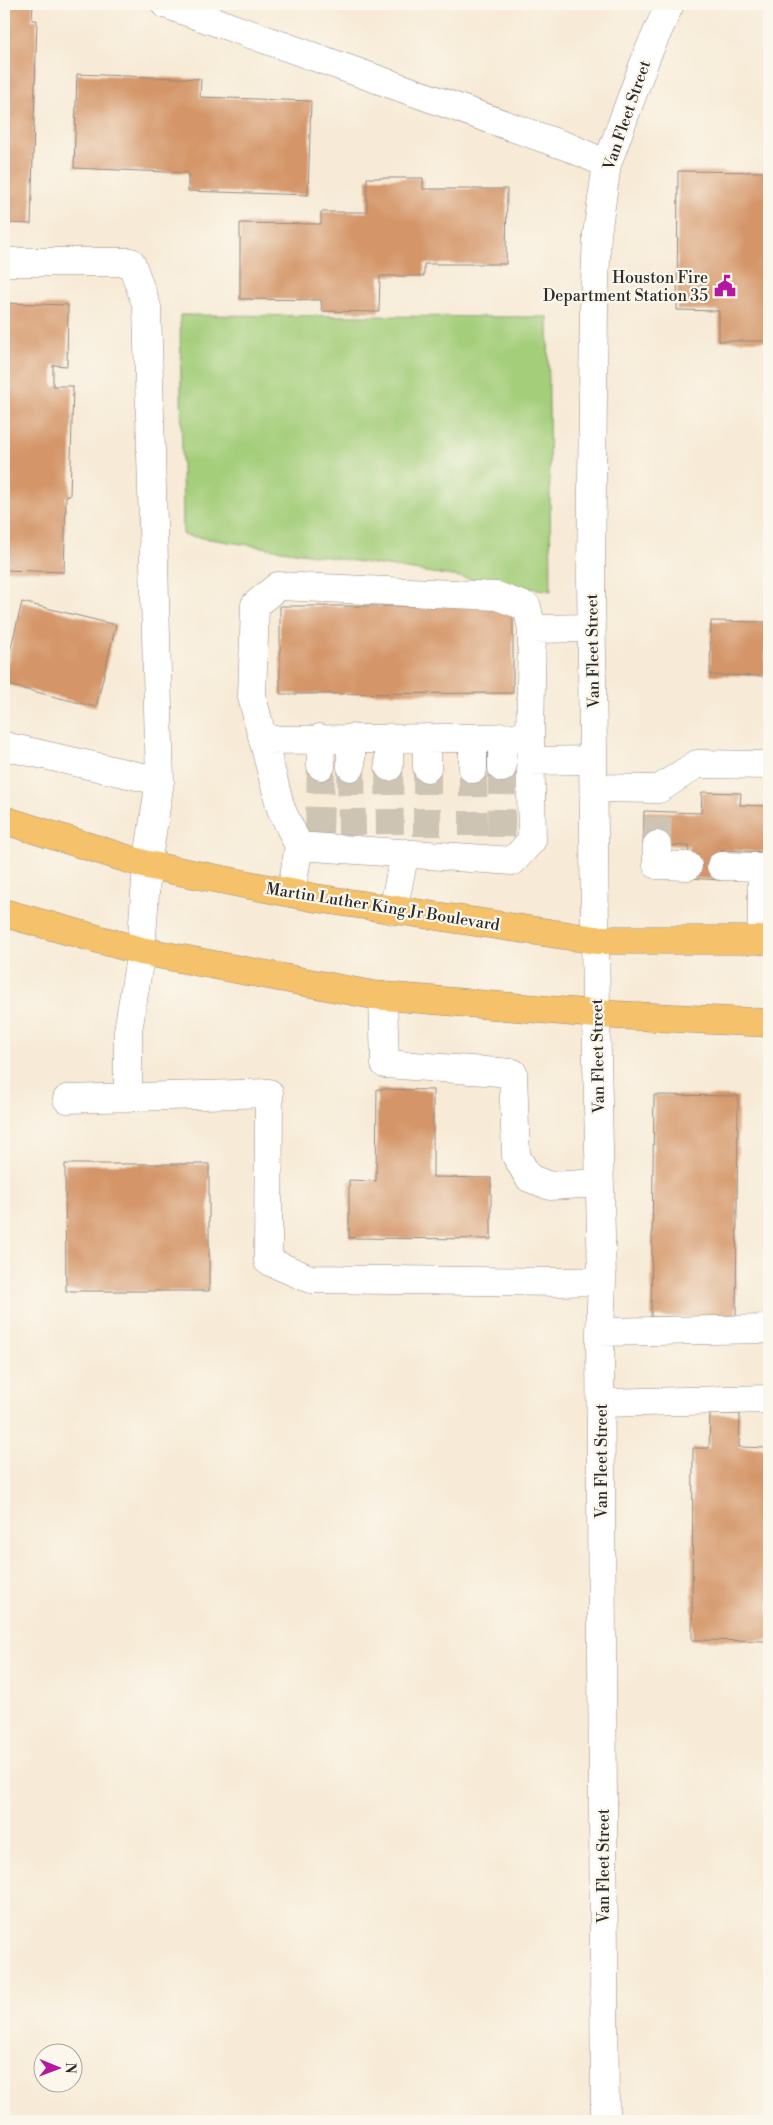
<svg xmlns="http://www.w3.org/2000/svg" width="773" height="2125" font-family="'Libre Bodoni',serif">
  <style>
    .green { fill: #a4ce7a; stroke: #687c52 }
    .building { fill: #d49567 }
    .lines { fill: none; stroke-linecap: round; stroke-linejoin: round }
    .minor-tunnel { stroke: #cec4b4; stroke-width: 28; stroke-dasharray: 28 14; stroke-linecap: butt }
    .minor-casing { stroke: #918a80; stroke-width: 29 }
    .major-casing { stroke: #918a80; stroke-width: 29 }
    .minor { stroke: #fff; stroke-width: 28 }
    .major { stroke: #f5c16b; stroke-width: 28 }
    .labels { text-anchor: middle; stroke-width: 4.5; stroke-linejoin: round; paint-order: stroke }
    .street-label { font-size: 16px; fill: #2b2b2b; stroke: #fbf7ec }
    .poi-label { font-size: 16px; fill: #2b2b2b; stroke: #fbf7ec; text-anchor: end }
  </style>
  <rect width="100%" height="100%" fill="#fbf7ec"/>
  <filter id="ink" filterUnits="userSpaceOnUse"><feTurbulence type="fractalNoise" baseFrequency=".02" numOctaves="2"/><feDisplacementMap in="SourceGraphic" scale="10" xChannelSelector="R" yChannelSelector="G"/><feConvolveMatrix kernelMatrix="1 2 1 2 8 2 1 2 1" color-interpolation-filters="sRGB"/></filter>
  <filter id="wash" filterUnits="userSpaceOnUse"><feTurbulence type="fractalNoise" baseFrequency=".0096" numOctaves="4" result="noise"/><feDisplacementMap in="SourceGraphic" scale="20" xChannelSelector="R" yChannelSelector="G"/><feGaussianBlur stdDeviation="1.12" result="paint"/><feColorMatrix in="noise" values="0 0 0 0 0 0 0 0 0 0 0 0 0 0 0 0 0 1.4 0 .05"/><feComposite in="paint" operator="in"/></filter>
  <g filter="url(#wash)">
    <rect width="100%" height="100%" fill="#f7ead6"/>
    <!-- green -->
    <path class="green" d="M 180,315 L 548,317 L 551,591 L 183,535 Z"/>
    <g id="blocks">
      <!-- building -->
      <path class="building" d="M 4,4 L 33,4 L 32,20 L 37,20 L 31,224 L 4,223 Z
        M 77,74 L 201,79 L 200,97 L 311,101 L 308,195 L 188,191 L 188,173 L 74,168 Z
        M 678,171 L 769,172 L 769,341 L 719,341 L 719,311 L 677,310 Z
        M 367,178 L 423,178 L 423,189 L 507,189 L 506,264 L 424,264 L 424,276 L 380,276 L 379,312 L 322,311 L 321,300 L 240,299 L 240,223 L 321,224 L 321,212 L 367,212 Z
        M 4,303 L 68,305 L 67,366 L 53,365 L 53,386 L 73,386 L 70,496 L 66,496 L 64,572 L 4,570 Z
        M 22,602 L 116,625 L 96,707 L 4,684 L 4,677 Z
        M 280,606 L 499,606 L 513,611 L 513,693 L 280,694 Z
        M 711,621 L 766,622 L 765,676 L 710,675 Z
        M 702,792 L 741,793 L 740,805 L 769,806 L 769,852 L 722,850 L 721,880 L 687,878 L 689,846 L 643,844 L 644,811 L 701,813 Z
        M 377,1089 L 433,1090 L 433,1177 L 491,1178 L 491,1239 L 349,1238 L 349,1180 L 376,1181 Z
        M 654,1095 L 738,1096 L 736,1318 L 651,1317 Z
        M 65,1164 L 209,1164 L 209,1291 L 66,1291 Z
        M 710,1414 L 740,1414 L 739,1447 L 769,1448 L 769,1641 L 692,1640 L 693,1448 L 709,1448 Z"/>
    </g>
  </g>
  <g filter="url(#ink)">
    <use href="#blocks" fill-opacity="0" stroke="#918a80" stroke-width="1"/>
    <g class="lines">
      <!-- minor-tunnel -->
      <path class="minor-tunnel" d="M 351,767 L 352,835
        M 389,767 L 390,834
        M 473,769 L 473,836
        M 319,835 L 321,766
        M 427,836 L 427,768
        M 501,837 L 502,768
        M 657,845 L 658,811"/>
      <!-- minor casing -->
      <g class="minor-casing">
        <path id="minor" d="M 165,4 L 571,148 L 607,164
          M 4,262 L 131,262 L 147,307 L 160,781 L 147,865 L 141,951 L 128,1031 L 128,1098
          M 320,738 L 321,766
          M 351,738 L 351,767
          M 263,740 L 530,737
          M 4,746 L 160,781
          M 530,761 L 593,760
          M 389,767 L 389,738
          M 427,768 L 427,738
          M 502,768 L 502,737
          M 473,769 L 473,738
          M 594,788 L 659,789 L 697,764 L 769,765
          M 657,845 L 657,865 L 688,866
          M 299,846 L 281,809 L 252,697 L 255,605 L 278,586 L 497,596 L 527,607 L 532,629
          M 721,866 L 762,867 L 762,940
          M 291,893 L 299,846 L 513,861 L 532,840 L 530,737 L 532,629 L 592,628
          M 393,910 L 405,853
          M 383,996 L 385,1064 L 513,1073 L 516,1156 L 529,1178 L 550,1186 L 600,1183
          M 67,1099 L 269,1093 L 268,1261 L 310,1279 L 560,1282 L 602,1281
          M 600,1332 L 769,1329
          M 601,1403 L 769,1399
          M 605,2121 L 600,1332 L 602,1281 L 596,1014 L 591,575 L 594,308 L 597,234 L 607,164 L 647,55 L 670,4"/>
      </g>
      <!-- major casing -->
      <g class="major-casing">
        <path id="major" d="M 4,820 L 147,865 L 316,898 L 596,940 L 769,940
          M 4,913 L 141,951 L 373,995 L 596,1014 L 769,1023"/>
      </g>
      <!-- minor -->
      <use href="#minor" class="minor"/>
      <!-- major -->
      <use href="#major" class="major"/>
    </g>
  </g>
  <!-- icons -->
  <defs>
    <g id="civic-bare" transform="scale(1.725)"><path d="M-.6-6.5H3V-4.5H.6V-3L4-1V1h2V6H-6V1h2V-1L-.6-3ZM-1.2 2.5V6h2.4V2.5Z" fill="#b5179e" stroke="#fbf7ec" stroke-width="2.5" paint-order="stroke"/></g>
  </defs>
  <g fill-rule="evenodd">
    <use href="#civic-bare" x="725" y="286"/>
  </g>
  <g class="labels">
    <!-- street labels -->
    <g class="street-label">
      <text transform="translate(626 115) rotate(-71)" y="6">Van Fleet Street</text>
      <text transform="translate(592 651) rotate(-91)" y="6">Van Fleet Street</text>
      <text transform="translate(383 906) rotate(9)" y="6">Martin Luther King Jr Boulevard</text>
      <text transform="translate(597 1056) rotate(-91)" y="6">Van Fleet Street</text>
      <text transform="translate(601 1461) rotate(-90)" y="6">Van Fleet Street</text>
      <text transform="translate(603 1866) rotate(-90)" y="6">Van Fleet Street</text>
    </g>
    <!-- poi labels -->
    <g class="poi-label">
      <text x="708" y="283">Houston Fire<tspan x="708" dy="18">Department Station 35</tspan></text>
    </g>
  </g>
  <!-- margin -->
  <rect width="773" height="2125" fill="none" stroke="#fbf7ec" stroke-width="20"/>
  <!-- north arrow -->
  <g transform="translate(58 2068) rotate(91)"><circle r="24" fill="#fbf7ec" stroke="#a8a59f"/>
  <path d="M0-4L9 19L0 12L-9 19Z" fill="#b5179e"/>
  <text y="-8" font-size="14" font-weight="bold" text-anchor="middle" fill="#2b2b2b">N</text>
  </g>
</svg>
